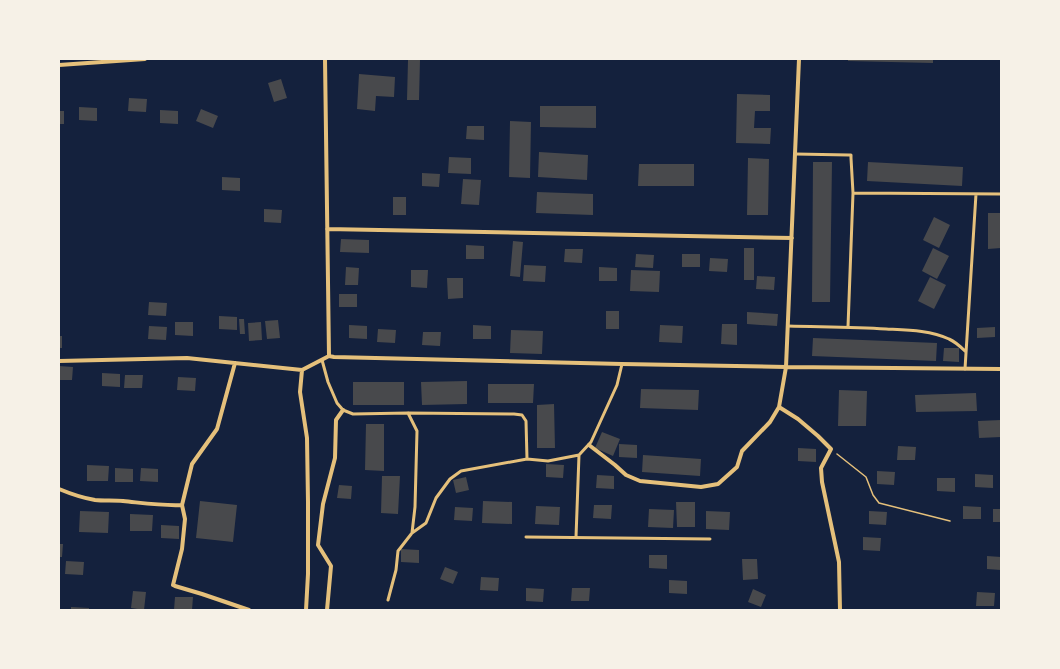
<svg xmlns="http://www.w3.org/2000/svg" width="1060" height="669" font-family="'Noto Sans',sans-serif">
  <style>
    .building { fill: #48494c }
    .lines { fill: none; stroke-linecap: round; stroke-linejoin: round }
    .path { stroke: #e5c07b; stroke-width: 1.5 }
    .service { stroke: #e5c07b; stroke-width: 3 }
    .minor { stroke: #e5c07b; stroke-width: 4 }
  </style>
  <rect width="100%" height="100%" fill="#14213d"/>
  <!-- building -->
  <path class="building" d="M 848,59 L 933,59 L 933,63 L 848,61 Z
    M 408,60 L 420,60 L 419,100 L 407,100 Z
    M 359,74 L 395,77 L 394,97 L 376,96 L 375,111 L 357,109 Z
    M 281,79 L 287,98 L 274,102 L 268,83 Z
    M 737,94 L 770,95 L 770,111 L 755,111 L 754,128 L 771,128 L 770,144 L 736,143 Z
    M 129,98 L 147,99 L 146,112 L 128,111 Z
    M 540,106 L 596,106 L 596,128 L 540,127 Z
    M 79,107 L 97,108 L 97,121 L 79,120 Z
    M 201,109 L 218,116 L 213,128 L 196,121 Z
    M 160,110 L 178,111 L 178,124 L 160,123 Z
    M 59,111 L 64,111 L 64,124 L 59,124 Z
    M 510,121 L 531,122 L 530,178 L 509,177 Z
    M 467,126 L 484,126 L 484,140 L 466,139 Z
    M 539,152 L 588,155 L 587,180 L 538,177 Z
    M 449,157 L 471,158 L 471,174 L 448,173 Z
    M 748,158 L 769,159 L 768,215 L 747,215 Z
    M 813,162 L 832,162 L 830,302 L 812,302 Z
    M 868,162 L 963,167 L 962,186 L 867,181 Z
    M 639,164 L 694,164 L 694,186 L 638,186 Z
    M 422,173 L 440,174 L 439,187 L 422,186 Z
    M 222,177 L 240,178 L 240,191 L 222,190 Z
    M 463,179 L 481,180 L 479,205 L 461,204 Z
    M 537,192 L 593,194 L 593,215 L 536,213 Z
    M 393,197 L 406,197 L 406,215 L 393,215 Z
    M 264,209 L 282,210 L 281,223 L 264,222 Z
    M 988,213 L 1001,213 L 1001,248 L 988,249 Z
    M 934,217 L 950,225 L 939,248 L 923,240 Z
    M 341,239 L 369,240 L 369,253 L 340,252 Z
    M 513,241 L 523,242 L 520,277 L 510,276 Z
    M 466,245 L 484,246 L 484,259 L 466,259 Z
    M 744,248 L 754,248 L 754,280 L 744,280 Z
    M 933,248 L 949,256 L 937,279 L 922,271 Z
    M 565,249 L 583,249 L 582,263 L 564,262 Z
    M 636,254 L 654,255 L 653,268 L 635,267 Z
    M 682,254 L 700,254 L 700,267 L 682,267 Z
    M 710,258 L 728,259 L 727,272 L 709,271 Z
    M 524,265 L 546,266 L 545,282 L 523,281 Z
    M 346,267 L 359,268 L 358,285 L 345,285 Z
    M 599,267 L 617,268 L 617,281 L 599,281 Z
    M 411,270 L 428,270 L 427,288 L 411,287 Z
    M 631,270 L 660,271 L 659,292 L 630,291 Z
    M 757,276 L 775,277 L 774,290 L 756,289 Z
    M 930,277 L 946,285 L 934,309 L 918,301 Z
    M 447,278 L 463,278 L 463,298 L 448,299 Z
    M 339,294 L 357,294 L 357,307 L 339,307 Z
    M 149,302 L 167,303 L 166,316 L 148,315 Z
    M 606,311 L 619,311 L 619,329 L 606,329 Z
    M 747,312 L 778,314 L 777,326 L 747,324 Z
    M 219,316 L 237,317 L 237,330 L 219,329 Z
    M 239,319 L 244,319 L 245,334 L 240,334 Z
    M 278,320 L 280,338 L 267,339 L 265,321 Z
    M 175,322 L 193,322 L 193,336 L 175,335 Z
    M 261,322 L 262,340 L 249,341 L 248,323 Z
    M 722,324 L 737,324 L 737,345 L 721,344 Z
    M 349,325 L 367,326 L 367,339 L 349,338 Z
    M 473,325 L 491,326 L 491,339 L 473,339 Z
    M 660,325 L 683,326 L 682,343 L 659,342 Z
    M 149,326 L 167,327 L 166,340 L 148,339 Z
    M 995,327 L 995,337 L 977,338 L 977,328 Z
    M 378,329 L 396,330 L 395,343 L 377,342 Z
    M 511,330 L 543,331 L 542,354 L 510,353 Z
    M 423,332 L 441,332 L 440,346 L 422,345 Z
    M 59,336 L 62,336 L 62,348 L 59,348 Z
    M 813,338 L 937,343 L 936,361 L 812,356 Z
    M 944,348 L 959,348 L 959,362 L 943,361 Z
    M 59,366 L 73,367 L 72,380 L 59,380 Z
    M 102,373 L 120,374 L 120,387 L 102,386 Z
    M 125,375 L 143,375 L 142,388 L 124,388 Z
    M 178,377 L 196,378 L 195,391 L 177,390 Z
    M 467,381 L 467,404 L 422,405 L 421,382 Z
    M 353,382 L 404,382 L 404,405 L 353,405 Z
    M 488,384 L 534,384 L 533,403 L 488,403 Z
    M 641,389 L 699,390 L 698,410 L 640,408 Z
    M 839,390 L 867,391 L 866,426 L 838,426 Z
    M 976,393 L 977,411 L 916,412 L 915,395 Z
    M 554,404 L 555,448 L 537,448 L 537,405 Z
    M 1001,420 L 1001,437 L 979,438 L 978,421 Z
    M 366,424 L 384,424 L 384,471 L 365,470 Z
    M 602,432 L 620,439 L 613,456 L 595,448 Z
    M 619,444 L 637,445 L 637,458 L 619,457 Z
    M 898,446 L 916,447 L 915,460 L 897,460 Z
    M 798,448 L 816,449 L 816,462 L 798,461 Z
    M 643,455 L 701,459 L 700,476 L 642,472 Z
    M 546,464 L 564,465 L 563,478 L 546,477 Z
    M 87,465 L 109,466 L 108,481 L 87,481 Z
    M 115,468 L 133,469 L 133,482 L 115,482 Z
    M 141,468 L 158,469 L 158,482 L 140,481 Z
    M 877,471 L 895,472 L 894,485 L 877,484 Z
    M 975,474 L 993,475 L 993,488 L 975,487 Z
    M 597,475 L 614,476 L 614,489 L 596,488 Z
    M 382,476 L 400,476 L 398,514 L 381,513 Z
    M 466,477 L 469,490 L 456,493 L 453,480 Z
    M 937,478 L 955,478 L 955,492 L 937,491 Z
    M 339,485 L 352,486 L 351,499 L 337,498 Z
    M 200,501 L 237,505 L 233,542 L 196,538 Z
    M 483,501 L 512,502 L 512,524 L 482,523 Z
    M 676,502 L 695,502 L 695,527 L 677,527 Z
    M 594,505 L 612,505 L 611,519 L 593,518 Z
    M 536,506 L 560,507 L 559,525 L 535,524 Z
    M 963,506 L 981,507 L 981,519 L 963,519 Z
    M 455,507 L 473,508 L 472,521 L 454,520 Z
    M 649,509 L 674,510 L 673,528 L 648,527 Z
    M 993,509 L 1001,509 L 1001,522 L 993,522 Z
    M 80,511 L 109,512 L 108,533 L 79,532 Z
    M 706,511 L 730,512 L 729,530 L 706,529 Z
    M 869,511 L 887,512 L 886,525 L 869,524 Z
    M 130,514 L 153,515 L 152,531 L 130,531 Z
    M 161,525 L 179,526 L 179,539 L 161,538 Z
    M 863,537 L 881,538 L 880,551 L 863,550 Z
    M 59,544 L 63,544 L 62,557 L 59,557 Z
    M 401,549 L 419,550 L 419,563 L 401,562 Z
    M 649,555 L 667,555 L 667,569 L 649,568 Z
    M 987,556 L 1001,557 L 1001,570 L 987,569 Z
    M 742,559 L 757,559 L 758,579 L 743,580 Z
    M 66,561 L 84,562 L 83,575 L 65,574 Z
    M 445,567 L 458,572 L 453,584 L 440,579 Z
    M 481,577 L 499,578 L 498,591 L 480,590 Z
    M 669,580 L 687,581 L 687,594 L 669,593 Z
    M 526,588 L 544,589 L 543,602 L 526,601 Z
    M 572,588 L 590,588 L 589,601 L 571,601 Z
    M 753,589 L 766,595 L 761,607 L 748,602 Z
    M 133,591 L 146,592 L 144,610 L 131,608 Z
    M 977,592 L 995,593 L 994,606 L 976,606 Z
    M 175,597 L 193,597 L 192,610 L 174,610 Z
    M 71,607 L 89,608 L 89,610 L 71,610 Z"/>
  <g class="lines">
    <!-- path -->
    <path class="path" d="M 837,454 L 866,477 L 873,495 L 879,503 L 950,521"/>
    <!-- service -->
    <path class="service" d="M 795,154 L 849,155 L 851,155 L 851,158 L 853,193 L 848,327
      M 853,193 L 1001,194
      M 788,326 C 821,327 853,327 886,329 C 907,330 930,330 949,339 C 956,342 961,347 966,352
      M 322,360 L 328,382 L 337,403 L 343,410 L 353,414 L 408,413 L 514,414 L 522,415 L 526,421 L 527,459
      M 965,369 L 976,194
      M 408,413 L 417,431 L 415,507 L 412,533
      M 526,537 L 710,539
      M 576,537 L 579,455
      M 388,600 L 396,570 L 398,551 L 412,533 L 426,523 L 436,498 L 450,479 L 461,471 L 527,459 L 548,461 L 579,455 L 591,442 L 617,385 L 622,364"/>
    <!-- minor -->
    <path class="minor" d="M 325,59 L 329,356 L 334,357 L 622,364 L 786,367 L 799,59
      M 59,65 L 145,59
      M 327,229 L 792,238
      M 59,361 L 187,358 L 302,370 L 329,356
      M 302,370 L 300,392 L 307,438 L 308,502 L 308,574 L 306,610
      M 589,445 L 615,465 L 626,475 L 640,481 L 701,487 L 718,484 L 737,467 L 742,451 L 770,422 L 779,407
      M 59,489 C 71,494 83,498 95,500 C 104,501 114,500 123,501 C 143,503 162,506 182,505 L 192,464 L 217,429 L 235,363
      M 182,505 L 185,519 L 182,549 L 173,585 L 175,586 L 202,594 L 249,610
      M 327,610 L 331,566 L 318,545 L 323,504 L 335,458 L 336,420 L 343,410
      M 840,610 L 839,562 L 822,482 L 821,468 L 831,449 L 818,436 L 798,419 L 779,407 L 786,367 L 1001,369"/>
  </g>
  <!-- border -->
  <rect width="1060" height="669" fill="none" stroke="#f6f1e7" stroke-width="120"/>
</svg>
